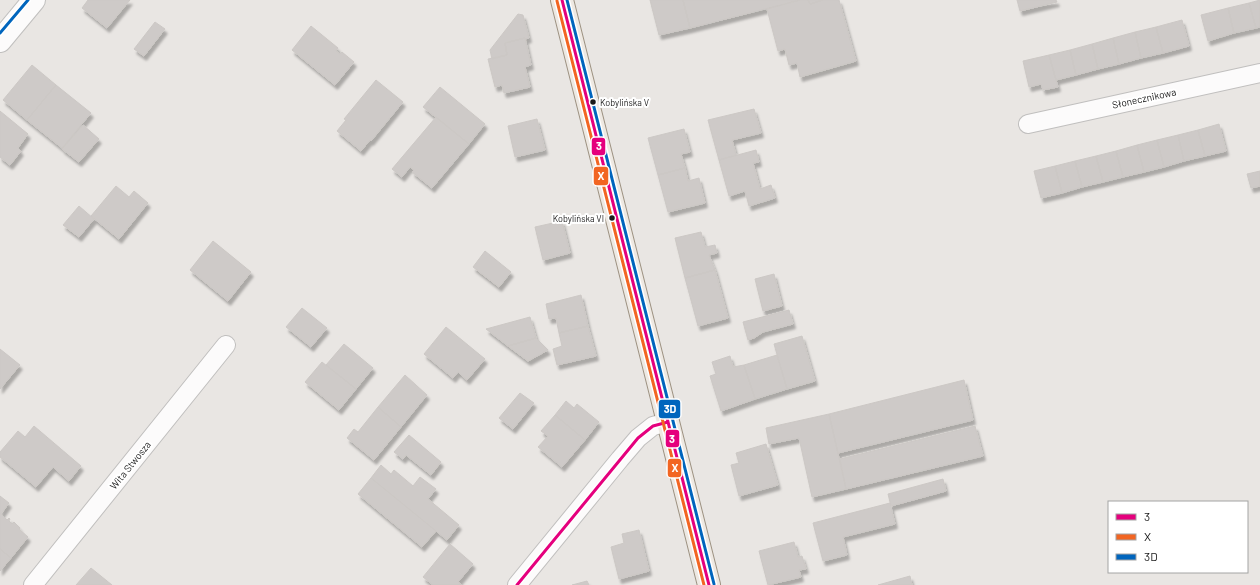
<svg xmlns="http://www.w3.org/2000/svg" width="1260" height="585" font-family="Barlow,sans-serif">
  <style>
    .building { fill: #cecac8; stroke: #ccc8c5; filter: url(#shadow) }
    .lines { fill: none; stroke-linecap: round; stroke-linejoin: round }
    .minor-casing { stroke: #c0bfbe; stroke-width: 20 }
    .tertiary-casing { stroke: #c0bfbe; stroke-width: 24 }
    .primary-casing { stroke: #9d9282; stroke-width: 24 }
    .minor { stroke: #fcfbfb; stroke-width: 18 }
    .tertiary { stroke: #fcfbfb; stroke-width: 22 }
    .primary { stroke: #eee9e3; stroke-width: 22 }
    .bus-1-casing { stroke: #fff; stroke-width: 6 }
    .bus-2-casing { stroke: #fff; stroke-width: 6 }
    .bus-3-casing { stroke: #fff; stroke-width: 6 }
    .bus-1 { stroke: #e5007d; stroke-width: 3 }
    .bus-2 { stroke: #f26522; stroke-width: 3 }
    .bus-3 { stroke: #0065bd; stroke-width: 3 }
    .bus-dot { fill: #1b1b1b; stroke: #fff; stroke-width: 1.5 }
    .labels { text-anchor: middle; stroke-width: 4; stroke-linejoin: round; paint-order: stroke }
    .bus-label { font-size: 9px; fill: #1b1b1b; stroke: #fff; text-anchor: start }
    .street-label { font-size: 10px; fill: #1b1b1b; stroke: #fff }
    .line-badge { stroke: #fff; stroke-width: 1.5 }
    .badge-label { font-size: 11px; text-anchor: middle; font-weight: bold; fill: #fff }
  </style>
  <defs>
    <filter id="shadow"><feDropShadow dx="2.5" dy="4.5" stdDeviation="1" flood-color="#0004"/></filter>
  </defs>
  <rect width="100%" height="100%" fill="#e9e6e3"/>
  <!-- building -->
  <path class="building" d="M 88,0 L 130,0 L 107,28 L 82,8 Z
    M 650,0 L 683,0 L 690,28 L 659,35 Z
    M 683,0 L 800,0 L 690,28 Z
    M 800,0 L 808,0 L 810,4 L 823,0 L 839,0 L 856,61 L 800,77 L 797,63 L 789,65 L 785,49 L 778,51 L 767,9 Z
    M 808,0 L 823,0 L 810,4 Z
    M 1017,0 L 1056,0 L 1057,2 L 1020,11 Z
    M 1260,0 L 1260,27 L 1256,28 L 1249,3 Z
    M 1249,3 L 1256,28 L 1234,33 L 1228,8 Z
    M 1228,8 L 1234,33 L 1208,41 L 1201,15 Z
    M 518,14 L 523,15 L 529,38 L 525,39 L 525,38 L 505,43 L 507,55 L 492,59 L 490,50 Z
    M 1182,20 L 1189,46 L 1163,53 L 1156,27 Z
    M 155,22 L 165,29 L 144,56 L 134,49 Z
    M 311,26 L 338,48 L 336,51 L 340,54 L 342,52 L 354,62 L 335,85 L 292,50 Z
    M 1156,27 L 1163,53 L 1141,58 L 1135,32 Z
    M 1135,32 L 1141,58 L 1119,64 L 1113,38 Z
    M 525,38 L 531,65 L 525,67 L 530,87 L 504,93 L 502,85 L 495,87 L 488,59 L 507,55 L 505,43 Z
    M 1113,38 L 1119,64 L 1098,69 L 1092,44 Z
    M 1092,44 L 1098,69 L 1076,75 L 1070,50 Z
    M 1070,50 L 1076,75 L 1056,80 L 1049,55 Z
    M 1049,55 L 1058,87 L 1043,90 L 1041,84 L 1029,87 L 1023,61 Z
    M 32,65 L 56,85 L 27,120 L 3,100 Z
    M 376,80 L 403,102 L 371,141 L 370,140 L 361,151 L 337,131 L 346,120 L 344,119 Z
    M 56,85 L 91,113 L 62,148 L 27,120 Z
    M 440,87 L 485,124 L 469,144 L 423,107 Z
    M 754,109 L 761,133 L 732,140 L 736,155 L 719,160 L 708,120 Z
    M 0,111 L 28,134 L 18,148 L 21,151 L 10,165 L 0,157 Z
    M 436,117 L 469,144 L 432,188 L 412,172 L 414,170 L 410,167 L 402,177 L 392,169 Z
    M 537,119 L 545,150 L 515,157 L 508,126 Z
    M 1219,124 L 1226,151 L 1205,156 L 1198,130 Z
    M 83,125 L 99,139 L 79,162 L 62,149 Z
    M 684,129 L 690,152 L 681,154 L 685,168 L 658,175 L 648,138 Z
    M 1198,130 L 1205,156 L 1184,161 L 1178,135 Z
    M 1178,135 L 1184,161 L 1164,167 L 1157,140 Z
    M 1157,140 L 1164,167 L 1144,172 L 1137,145 Z
    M 1137,145 L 1144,172 L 1123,177 L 1116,151 Z
    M 756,150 L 759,162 L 753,163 L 760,189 L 771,185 L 775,198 L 749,206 L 745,191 L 729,196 L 719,160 Z
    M 1116,151 L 1123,177 L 1103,182 L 1096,156 Z
    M 1096,156 L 1103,182 L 1082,187 L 1075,161 Z
    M 1075,161 L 1082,187 L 1062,193 L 1055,166 Z
    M 1055,166 L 1062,193 L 1041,198 L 1034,171 Z
    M 685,168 L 688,181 L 699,178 L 705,203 L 668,212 L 658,175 Z
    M 1260,171 L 1260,186 L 1251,188 L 1247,174 Z
    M 116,186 L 129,197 L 134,191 L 148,203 L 119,239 L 91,216 Z
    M 79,206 L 94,219 L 79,237 L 63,225 Z
    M 562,221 L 570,253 L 543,260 L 535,227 Z
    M 701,232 L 705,247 L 715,245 L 717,253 L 709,255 L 715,270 L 685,278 L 675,238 Z
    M 213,241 L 251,272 L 228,301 L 190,270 Z
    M 485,251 L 511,272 L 499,287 L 473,267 Z
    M 715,270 L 728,318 L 698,326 L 685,278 Z
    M 774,274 L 782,306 L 763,311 L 755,279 Z
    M 581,295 L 588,326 L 559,333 L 556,318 L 549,319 L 546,304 Z
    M 302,308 L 327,328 L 311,347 L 286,327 Z
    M 789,310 L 793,324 L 763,332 L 754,338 L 748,340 L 743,322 Z
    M 530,317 L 536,338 L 508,346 L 486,329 Z
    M 588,326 L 596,356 L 557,365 L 553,349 L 562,346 L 559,333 Z
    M 446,327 L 485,359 L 467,380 L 458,372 L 453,378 L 424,354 Z
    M 802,336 L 815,381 L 787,389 L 774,344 Z
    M 536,338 L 548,350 L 528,361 L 508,346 Z
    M 344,344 L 373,368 L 356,389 L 326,365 Z
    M 0,349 L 20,365 L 0,389 Z
    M 777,355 L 787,389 L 755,399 L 744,365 Z
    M 730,356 L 733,367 L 744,365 L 755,399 L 721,411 L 710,376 L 716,374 L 712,362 Z
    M 322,362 L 356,389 L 339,410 L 305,382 Z
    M 405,375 L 427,395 L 401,427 L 378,407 Z
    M 964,380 L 973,420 L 838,453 L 829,414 Z
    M 520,393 L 534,403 L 513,429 L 499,418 Z
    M 566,401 L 574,408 L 577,404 L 599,422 L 585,440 L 555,415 Z
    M 378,407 L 401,427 L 374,460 L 347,438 L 354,429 L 358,432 Z
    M 829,414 L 846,489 L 812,497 L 799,438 L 769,444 L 766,428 Z
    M 555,415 L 585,440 L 562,467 L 538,447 L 548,436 L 541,431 Z
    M 34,426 L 81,466 L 69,481 L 53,467 L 36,487 L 0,457 L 0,452 L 18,431 L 25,437 Z
    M 975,426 L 983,456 L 846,489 L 840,459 Z
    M 409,435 L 441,462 L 431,475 L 406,455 L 403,459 L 394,452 Z
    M 766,444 L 778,485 L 739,496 L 731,465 L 739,463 L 736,453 Z
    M 381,465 L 391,474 L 394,470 L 413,486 L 420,477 L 436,489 L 428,499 L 459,525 L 447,540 L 371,478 Z
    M 371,478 L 436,531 L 422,547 L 358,494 Z
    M 943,479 L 946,491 L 891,506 L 888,494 Z
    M 0,496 L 9,503 L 1,514 L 7,520 L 9,518 L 10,519 L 9,521 L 12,524 L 14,522 L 20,528 L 19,529 L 28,537 L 11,558 L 0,549 Z
    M 890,503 L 895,524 L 843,537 L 847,555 L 823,561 L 813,523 Z
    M 639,530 L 649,571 L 619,579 L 611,547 L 624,543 L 622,534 Z
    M 794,542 L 798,557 L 802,556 L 806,569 L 799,570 L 801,577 L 768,585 L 759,551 Z
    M 450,544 L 473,564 L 458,582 L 462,585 L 433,585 L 423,577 Z
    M 0,549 L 11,558 L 0,571 Z
    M 91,568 L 112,585 L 76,585 Z
    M 910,576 L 912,585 L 878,585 Z
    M 587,581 L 589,585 L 572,585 Z"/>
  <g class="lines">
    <!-- minor casing -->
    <g class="minor-casing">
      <path id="minor" d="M 1028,124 L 1260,73
        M 33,585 L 226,345
        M 517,585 L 620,459 L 638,438 L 653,426 L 668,422"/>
    </g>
    <!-- tertiary casing -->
    <g class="tertiary-casing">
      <path id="tertiary" d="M 0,41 L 34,0"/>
    </g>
    <!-- primary casing -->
    <g class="primary-casing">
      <path id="primary" d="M 562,0 L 709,585"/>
    </g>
    <!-- minor -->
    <use href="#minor" class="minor"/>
    <!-- tertiary -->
    <use href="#tertiary" class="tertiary"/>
    <!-- primary -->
    <use href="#primary" class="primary"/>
    <!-- bus-1 casing -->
    <g class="bus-1-casing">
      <path id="bus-1" d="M 562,0 L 709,585
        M 517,585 L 638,438 L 653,426 L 668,422"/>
    </g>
    <!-- bus-2 casing -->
    <g class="bus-2-casing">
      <path id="bus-2" d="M 557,1 L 704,585"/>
    </g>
    <!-- bus-3 casing -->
    <g class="bus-3-casing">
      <path id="bus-3" d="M 567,0 L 714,584
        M 0,33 L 28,0"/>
    </g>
    <!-- bus-1 -->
    <use href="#bus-1" class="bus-1"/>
    <!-- bus-2 -->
    <use href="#bus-2" class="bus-2"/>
    <!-- bus-3 -->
    <use href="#bus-3" class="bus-3"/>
  </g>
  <!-- markers -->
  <g class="bus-dot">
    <circle cx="593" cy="102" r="3.5"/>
    <circle cx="612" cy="218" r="3.5"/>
  </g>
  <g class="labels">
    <!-- bus labels -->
    <g class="bus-label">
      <text x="600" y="106">Kobylińska V</text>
      <text x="604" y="222" text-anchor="end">Kobylińska VI</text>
    </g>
    <!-- street labels -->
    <g class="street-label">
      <text transform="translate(1144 98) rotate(-12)" y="4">Słonecznikowa</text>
      <text transform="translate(130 465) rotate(-51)" y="4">Wita Stwosza</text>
    </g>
  </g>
  <g class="line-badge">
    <rect x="591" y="137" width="15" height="19" rx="4" fill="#e5007d"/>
    <rect x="593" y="166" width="16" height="20" rx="4" fill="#f26522"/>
    <rect x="658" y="399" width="23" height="20" rx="4" fill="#0065bd"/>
    <rect x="665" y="429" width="15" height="19" rx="4" fill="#e5007d"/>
    <rect x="667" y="458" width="15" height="20" rx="4" fill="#f26522"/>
  </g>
  <g class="badge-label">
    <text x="599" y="150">3</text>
    <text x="601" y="180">X</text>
    <text x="670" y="413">3D</text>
    <text x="672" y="443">3</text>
    <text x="675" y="472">X</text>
  </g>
  <!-- legend -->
  <rect x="1108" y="501" width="140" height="72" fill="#ffffff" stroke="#a4a4a4"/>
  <rect x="1116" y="514" width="20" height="6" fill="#e5007d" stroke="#a4a4a4"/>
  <text x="1144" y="521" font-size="12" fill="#1b1b1b">3</text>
  <rect x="1116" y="534" width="20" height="6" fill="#f26522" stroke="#a4a4a4"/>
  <text x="1144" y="541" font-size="12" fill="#1b1b1b">X</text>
  <rect x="1116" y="554" width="20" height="6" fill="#0065bd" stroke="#a4a4a4"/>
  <text x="1144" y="561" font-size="12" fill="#1b1b1b">3D</text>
</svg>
